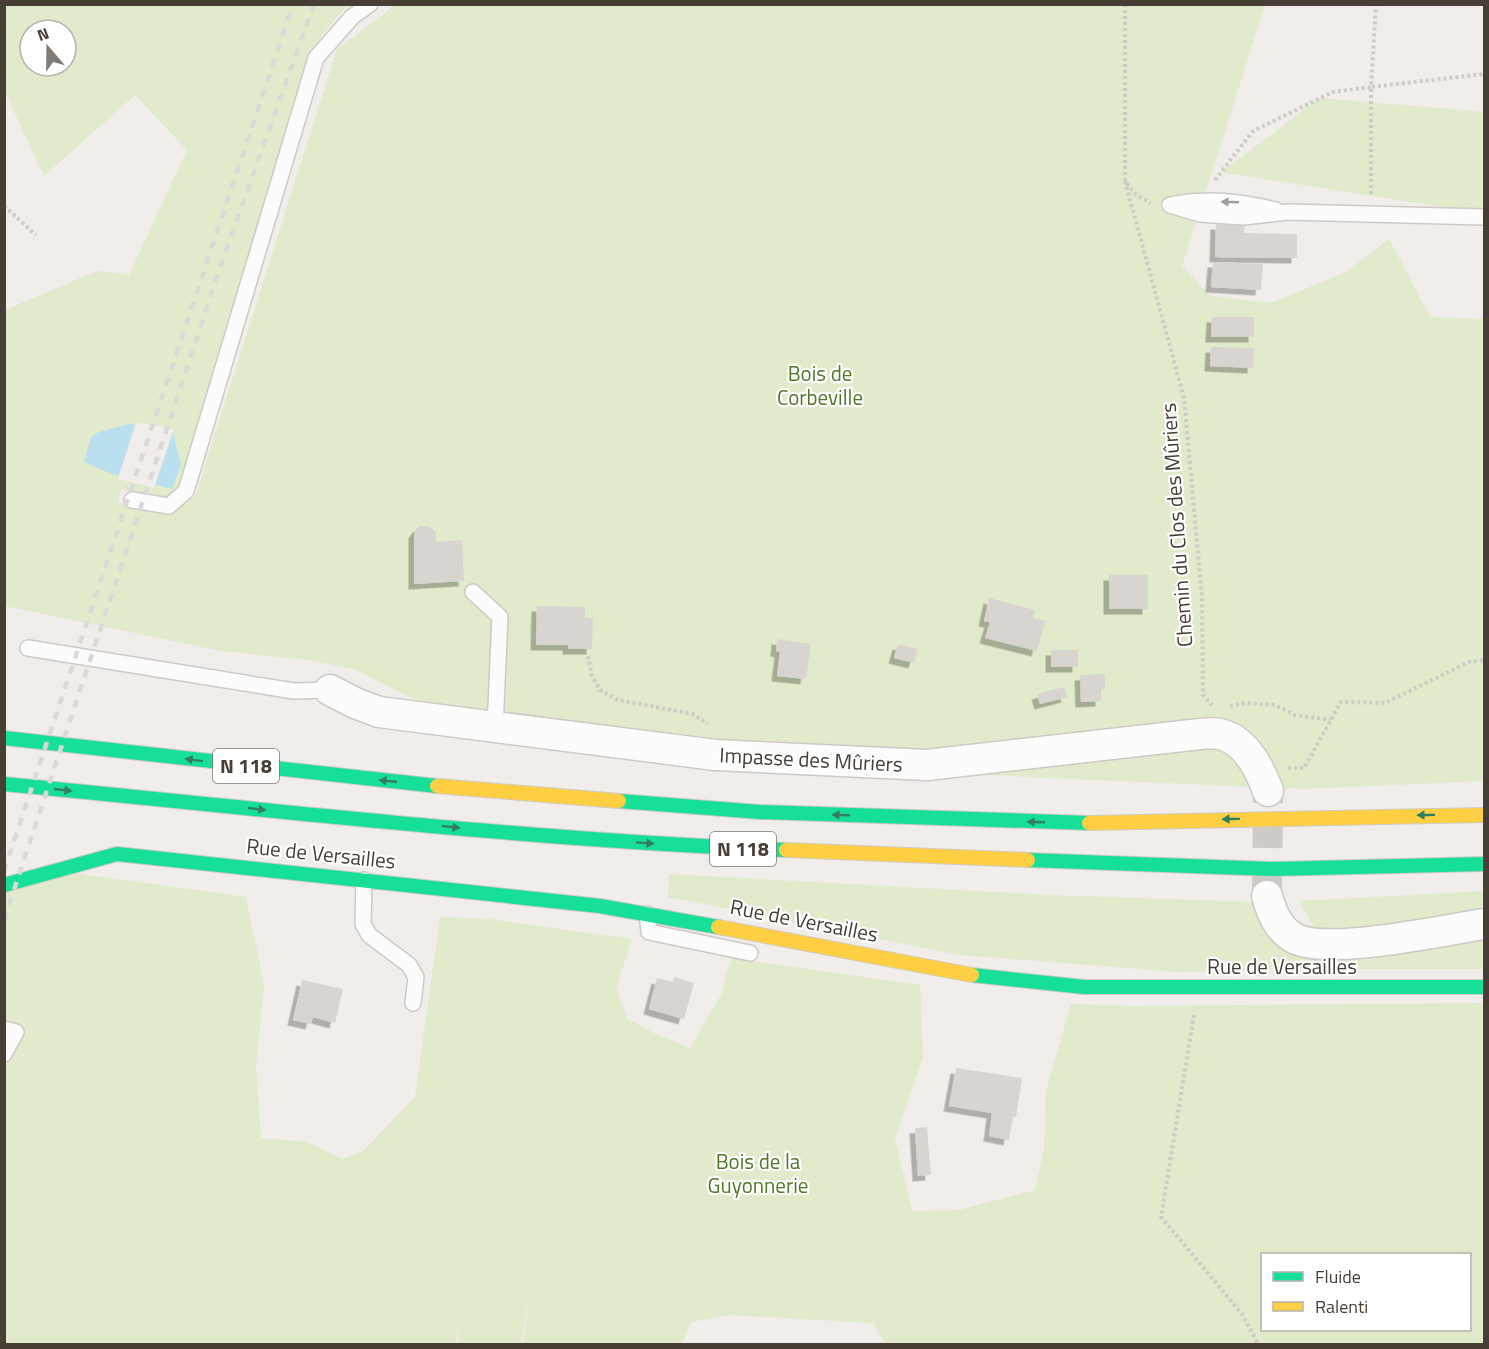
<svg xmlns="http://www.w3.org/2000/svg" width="1489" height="1349" font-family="'Titillium Web',sans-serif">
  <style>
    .green { fill: #e1eaca; fill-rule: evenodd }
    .water { fill: #badfef }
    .pier { fill: #f0edea }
    .building { fill: #d8d5d1; filter: url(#shadow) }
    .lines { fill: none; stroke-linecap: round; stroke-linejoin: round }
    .street-tunnel { stroke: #cecac6; stroke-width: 30; stroke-dasharray: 30 15; stroke-linecap: butt }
    .lane-casing { stroke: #cdc9c6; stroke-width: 18 }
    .street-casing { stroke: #cdc9c6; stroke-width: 33 }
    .fast-casing { stroke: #d0cac1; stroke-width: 16 }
    .slow-casing { stroke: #d0cac1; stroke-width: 16 }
    .path { stroke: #cecbc7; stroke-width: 4; stroke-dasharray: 3 3; stroke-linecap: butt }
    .lane { stroke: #fdfcfc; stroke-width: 15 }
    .street { stroke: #fdfcfc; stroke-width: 30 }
    .fast { stroke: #16e098; stroke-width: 14 }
    .slow { stroke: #ffcf43; stroke-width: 14 }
    .rail { stroke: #d9d9d8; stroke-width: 4.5; stroke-dasharray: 8 8; stroke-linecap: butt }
    .oneway { fill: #a29d99 }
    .oneway2 { fill: #337f5d }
    .labels { text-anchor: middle; stroke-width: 4.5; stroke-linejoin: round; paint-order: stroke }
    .shield { fill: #fff; stroke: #7e7872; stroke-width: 1.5 }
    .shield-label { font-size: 20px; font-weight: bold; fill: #473e36 }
    .park-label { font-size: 21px; fill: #4f7928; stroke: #fff }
    .street-label { font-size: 21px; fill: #473e36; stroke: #fff }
  </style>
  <defs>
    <filter id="shadow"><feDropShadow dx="-5.5" dy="5.5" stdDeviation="0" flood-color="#0004"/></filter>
  </defs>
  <rect width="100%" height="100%" fill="#f0edea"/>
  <!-- green -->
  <path class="green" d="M 5,5 L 352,5 L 344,9 L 321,36 L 178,490 L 163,499 L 121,489 L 118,503 L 169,514 L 195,497 L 337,49 L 389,10 L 393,5 L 1265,5 L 1182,266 L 1210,296 L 1271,303 L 1346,272 L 1389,239 L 1430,317 L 1484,319 L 1484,781 L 1303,789 L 729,764 L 431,708 L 354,669 L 309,660 L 221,651 L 5,606 L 5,310 L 97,271 L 129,275 L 187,150 L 135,95 L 44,176 L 5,92 ZM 30,30 L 66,30 L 66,66 L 30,66 Z
    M 1320,98 L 1484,112 L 1484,209 L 1449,208 L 1221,172 Z
    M 66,872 L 246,897 L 264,985 L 256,1065 L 261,1138 L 307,1142 L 343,1159 L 363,1151 L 415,1097 L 440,917 L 489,919 L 632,939 L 616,988 L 627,1019 L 654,1033 L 690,1048 L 721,995 L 731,958 L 920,985 L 923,1058 L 895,1138 L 912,1211 L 959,1210 L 1035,1190 L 1044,1149 L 1046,1091 L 1071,1004 L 1134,1006 L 1484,1003 L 1484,1344 L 886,1344 L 873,1323 L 730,1315 L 691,1322 L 682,1344 L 523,1344 L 529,1294 L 521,1344 L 458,1344 L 459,1328 L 455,1344 L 5,1344 L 5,891 ZM 1262,1254 L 1470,1254 L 1470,1330 L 1262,1330 Z
    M 669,874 L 1049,895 L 1256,902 L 1273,938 L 1484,935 L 1484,969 L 1313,969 L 1178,972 L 960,955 L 668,897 Z
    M 1484,891 L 1484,909 L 1392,923 L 1317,932 L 1299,901 Z"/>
  <!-- water -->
  <path class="water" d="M 129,424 L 173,432 L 181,465 L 172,489 L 112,474 L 84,462 L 91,437 L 99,432 Z"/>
  <!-- pier -->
  <path class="pier" d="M 136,422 L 174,429 L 154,488 L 118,479 Z"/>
  <!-- building -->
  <path class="building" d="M 1216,224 L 1245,225 L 1244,233 L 1297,234 L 1297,258 L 1215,257 Z
    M 1213,262 L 1263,264 L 1261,290 L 1211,287 Z
    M 1212,317 L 1254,317 L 1254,337 L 1211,337 Z
    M 1211,347 L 1254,348 L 1253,368 L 1210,366 Z
    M 419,526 L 429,526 L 436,532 L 436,542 L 462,540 L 464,581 L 414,584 L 414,533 Z
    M 1109,575 L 1148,575 L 1148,609 L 1109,609 Z
    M 989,598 L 1035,610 L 1033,618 L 1045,621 L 1037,651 L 985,638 L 990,622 L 984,621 Z
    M 537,606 L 585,607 L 585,618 L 593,618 L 592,649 L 568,649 L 568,645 L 536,645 Z
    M 777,639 L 811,644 L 806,679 L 777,676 L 780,652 L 776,651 Z
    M 898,644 L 918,649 L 914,663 L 894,658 Z
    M 1051,650 L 1078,650 L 1078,667 L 1051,667 Z
    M 1105,674 L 1105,689 L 1101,689 L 1101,701 L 1081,702 L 1080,675 Z
    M 1064,687 L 1067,697 L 1040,704 L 1037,694 Z
    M 674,977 L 694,983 L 684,1019 L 649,1009 L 657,978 L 673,982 Z
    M 302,980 L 343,989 L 335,1023 L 313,1017 L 311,1024 L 293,1020 Z
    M 956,1068 L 1022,1078 L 1016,1117 L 1013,1116 L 1009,1140 L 989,1136 L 992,1113 L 949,1106 Z
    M 927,1127 L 931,1175 L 918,1176 L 915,1128 Z"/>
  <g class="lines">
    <!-- street-tunnel -->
    <path class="street-tunnel" d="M 1267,893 L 1268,794"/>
    <!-- lane casing -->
    <g class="lane-casing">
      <path id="lane" d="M 1175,204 C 1210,198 1242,202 1276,210
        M 1170,205 L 1200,214 L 1244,217 L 1288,212 L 1484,217
        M 132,500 L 169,506 L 186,491 L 316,58 L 352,17 L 370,4
        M 473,592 L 500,617 L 495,728
        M 28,648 L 294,691 L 330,690
        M 364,880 L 363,924 L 369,935 L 409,965 L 416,977 L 413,1003
        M 647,914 L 649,932 L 750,953
        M 4,1029 L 16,1032 L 4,1054"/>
    </g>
    <!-- street casing -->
    <g class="street-casing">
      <path id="street" d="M 330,690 L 355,703 L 379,712 L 715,755 L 927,765 L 1191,735 C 1201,734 1211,732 1220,734 C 1246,740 1260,769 1268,791
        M 1267,896 C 1272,913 1278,929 1294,938 C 1326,956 1444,930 1484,924"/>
    </g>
    <!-- fast casing -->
    <g class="fast-casing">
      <path id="fast" d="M 4,738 L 437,786
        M 4,784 C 264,809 525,840 786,850
        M 619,801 L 760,812 L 1089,823
        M 1028,860 L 1272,869 L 1484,864
        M 4,885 L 117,854 L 600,906 L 718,927
        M 972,975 L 1084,987 L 1484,987"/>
    </g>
    <!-- slow casing -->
    <g class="slow-casing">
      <path id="slow" d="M 437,786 L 619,801
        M 1089,823 L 1484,815
        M 786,850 L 1028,860
        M 718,927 L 972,975"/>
    </g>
    <!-- path -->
    <path class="path" d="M 1125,4 L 1125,181 L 1136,195 L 1151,203
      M 1215,180 L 1253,131 L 1333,92 L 1371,87 L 1376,4
      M 1125,181 L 1184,398 L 1202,598 L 1203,695 L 1212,705
      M 1371,194 L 1371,87 L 1484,74
      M 4,206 L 36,235
      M 588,656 L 592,676 L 600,690 L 618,700 L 693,714 L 708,724
      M 1230,706 L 1246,703 L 1275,705 L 1295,715 L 1331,720
      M 1288,768 L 1304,768 L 1341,702 L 1385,703 L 1469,662 L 1484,660
      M 1194,1015 L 1161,1217 L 1242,1314 L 1258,1344"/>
    <!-- lane -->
    <use href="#lane" class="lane"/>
    <!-- street -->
    <use href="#street" class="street"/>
    <!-- fast -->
    <use href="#fast" class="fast"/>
    <!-- slow -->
    <use href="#slow" class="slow"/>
    <!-- rail -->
    <path class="rail" d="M 4,871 L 293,4
      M 4,920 L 222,262 L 314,4"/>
  </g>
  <!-- one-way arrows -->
  <defs><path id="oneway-solid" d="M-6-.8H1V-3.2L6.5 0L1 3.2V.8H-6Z" transform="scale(1.5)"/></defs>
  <use class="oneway" href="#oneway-solid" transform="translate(1230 202) rotate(-178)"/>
  <g class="oneway2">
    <use href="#oneway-solid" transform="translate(194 760) rotate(-173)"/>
    <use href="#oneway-solid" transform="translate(388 781) rotate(-174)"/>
    <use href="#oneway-solid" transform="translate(63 790) rotate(6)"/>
    <use href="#oneway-solid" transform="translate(257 809) rotate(6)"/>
    <use href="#oneway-solid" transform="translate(841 815) rotate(-178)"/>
    <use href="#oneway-solid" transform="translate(1426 815) rotate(179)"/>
    <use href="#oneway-solid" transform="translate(1231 819) rotate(179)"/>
    <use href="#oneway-solid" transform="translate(1036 822) rotate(-178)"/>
    <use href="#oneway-solid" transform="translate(451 827) rotate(6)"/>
    <use href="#oneway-solid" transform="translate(645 843) rotate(4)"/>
  </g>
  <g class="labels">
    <!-- shield labels -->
    <g class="shield">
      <rect x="213" y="749" width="66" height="34" rx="4.5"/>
      <rect x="710" y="832" width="66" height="34" rx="4.5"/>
    </g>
    <g class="shield-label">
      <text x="246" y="773">N 118</text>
      <text x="743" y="856">N 118</text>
    </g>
    <!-- park labels -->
    <g class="park-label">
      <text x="820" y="381">Bois de<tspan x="820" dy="24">Corbeville</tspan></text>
      <text x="758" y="1169">Bois de la<tspan x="758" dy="24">Guyonnerie</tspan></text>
    </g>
    <!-- street labels -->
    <g class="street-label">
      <text transform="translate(1177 525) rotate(-94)" y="7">Chemin du Clos des Mûriers</text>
      <text transform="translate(811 760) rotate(3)" y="7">Impasse des Mûriers</text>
      <text transform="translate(321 854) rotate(6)" y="7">Rue de Versailles</text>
      <text transform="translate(804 921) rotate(11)" y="7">Rue de Versailles</text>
      <text x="1282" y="974">Rue de Versailles</text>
    </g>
  </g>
  <!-- border -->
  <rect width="1489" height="1349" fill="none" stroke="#473e36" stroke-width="12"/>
  <!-- legend -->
  <rect x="1261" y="1253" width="210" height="78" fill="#ffffff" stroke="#b5b2af" stroke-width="1.5"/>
  <rect x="1273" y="1272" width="30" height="9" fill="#16e098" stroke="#b5b2af" stroke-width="1.5"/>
  <text x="1315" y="1283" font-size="18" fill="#473e36">Fluide</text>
  <rect x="1273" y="1302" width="30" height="9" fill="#ffcf43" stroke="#b5b2af" stroke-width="1.5"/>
  <text x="1315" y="1313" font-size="18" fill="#473e36">Ralenti</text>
  <!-- north arrow -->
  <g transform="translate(48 48) rotate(340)"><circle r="28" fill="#ffffff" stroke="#b5b2af" stroke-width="1.5"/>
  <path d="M0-4.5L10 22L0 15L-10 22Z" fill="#827b75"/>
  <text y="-9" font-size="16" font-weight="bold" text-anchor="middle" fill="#473e36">N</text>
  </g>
</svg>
